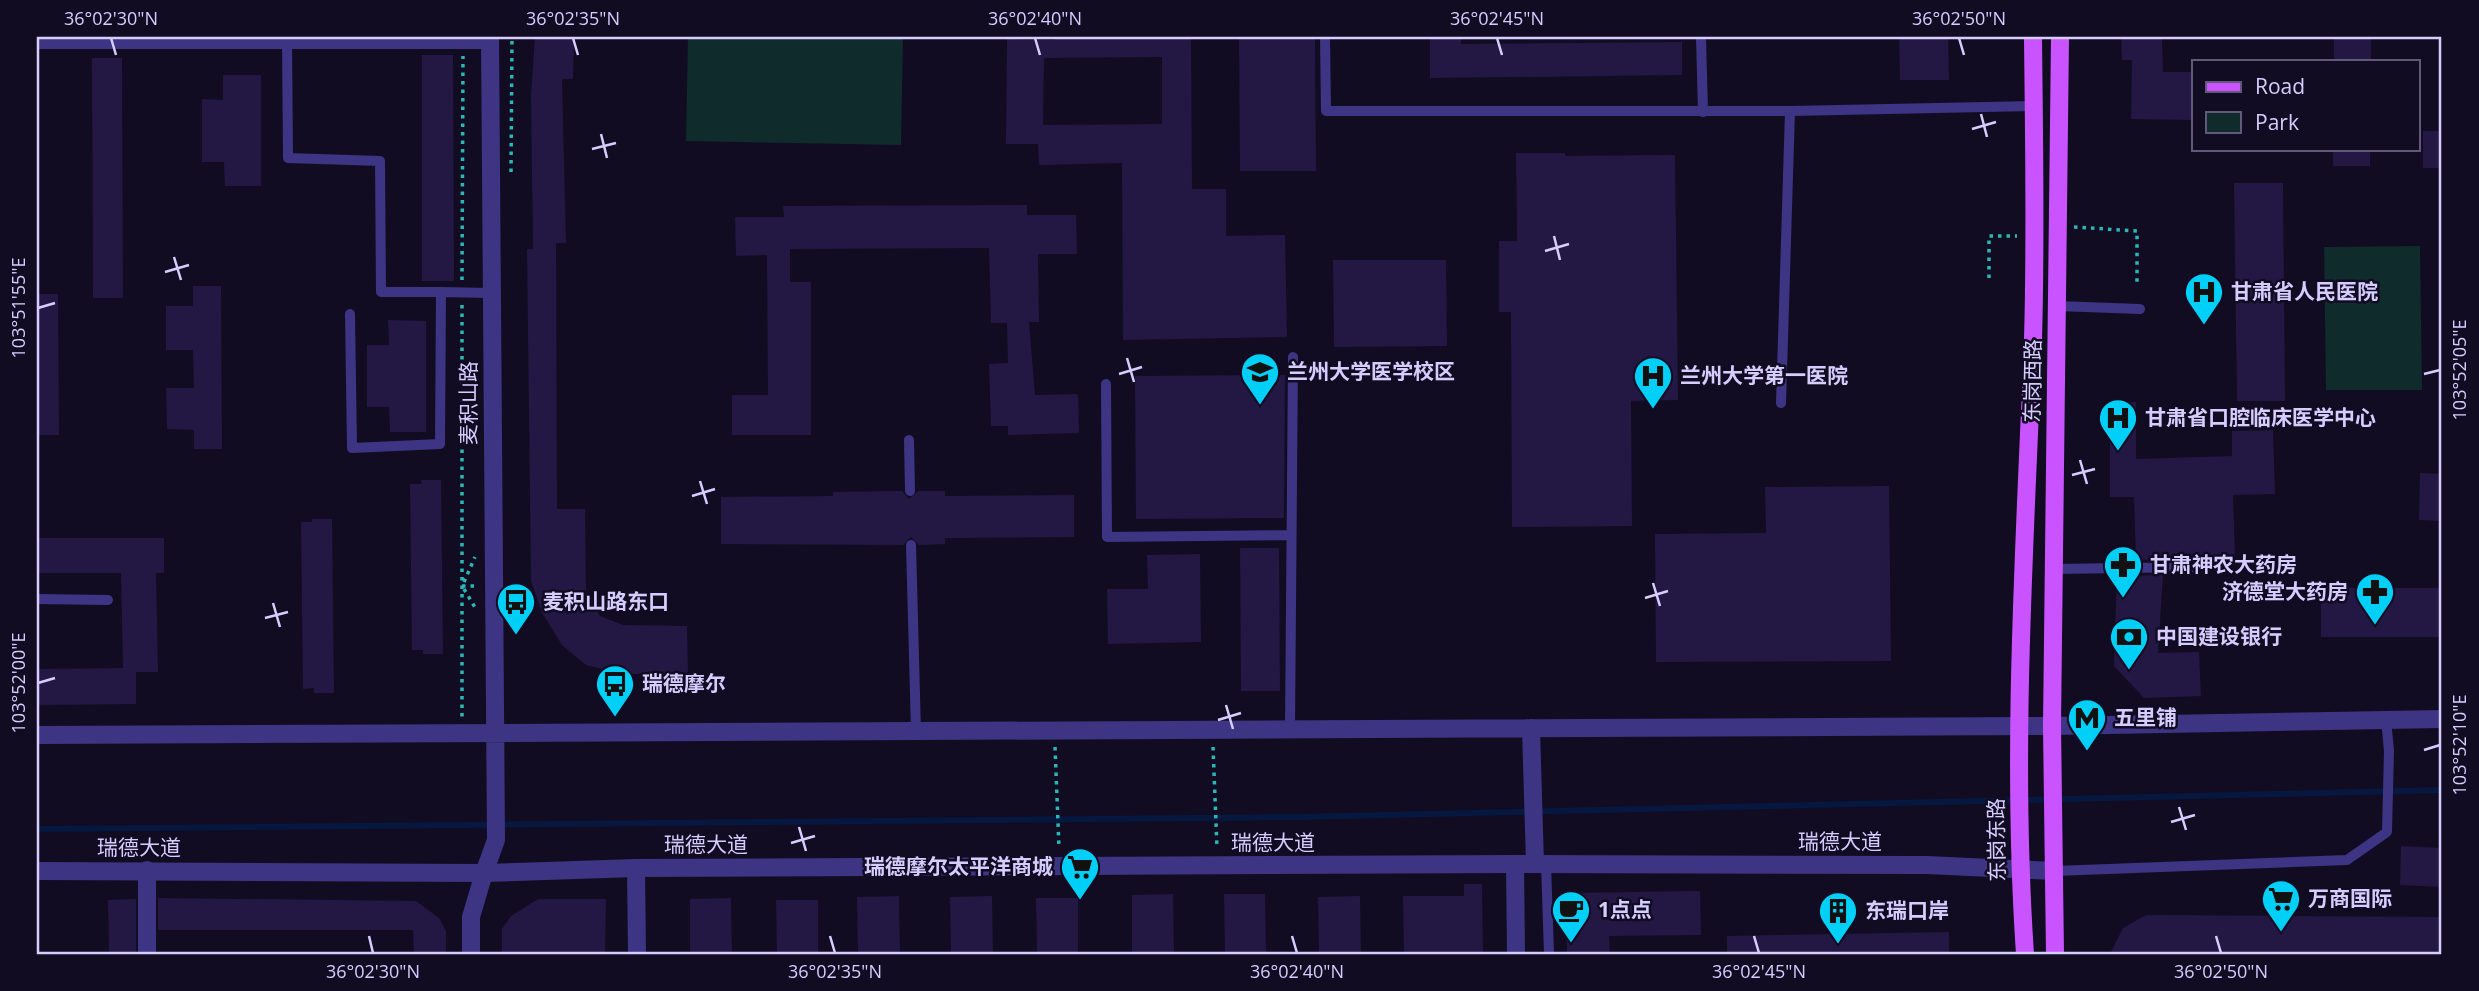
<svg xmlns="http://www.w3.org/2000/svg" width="2479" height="991" font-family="'Open Sans','Noto Sans SC',sans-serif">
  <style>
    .park { fill: #0f2b2c }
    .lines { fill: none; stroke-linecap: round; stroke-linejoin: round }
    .stream { stroke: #071840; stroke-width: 6 }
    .building { fill: #231843; fill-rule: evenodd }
    .path { stroke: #29b7b7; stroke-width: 3.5; stroke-dasharray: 3.5 5; stroke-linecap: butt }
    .service { stroke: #3d3583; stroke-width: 10 }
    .minor { stroke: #3d3583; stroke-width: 18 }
    .tertiary { stroke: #3d3583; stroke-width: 18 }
    .primary { stroke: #c954ff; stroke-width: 18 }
    .ticks { fill: none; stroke: #d6cdff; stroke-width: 2.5 }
    .labels { text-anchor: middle; stroke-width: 5; stroke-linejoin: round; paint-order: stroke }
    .poi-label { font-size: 21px; font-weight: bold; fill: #d6cdff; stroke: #110c22; text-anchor: start }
    .street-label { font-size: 21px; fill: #d6cdff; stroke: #110c22 }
    .neatline { fill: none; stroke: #d6cdff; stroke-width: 2.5 }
    .ticks-label { font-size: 18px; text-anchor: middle; fill: #d6cdff }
  </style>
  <rect width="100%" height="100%" fill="#110c22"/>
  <!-- park -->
  <path class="park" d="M 688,37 L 903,37 L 901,145 L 686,141 Z
    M 2420,246 L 2422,390 L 2326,390 L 2324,247 Z"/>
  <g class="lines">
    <!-- stream -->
    <path class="stream" d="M 37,829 L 1300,817 L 2442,790"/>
  </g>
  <!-- building -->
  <path class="building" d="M 535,37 L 574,37 L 573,79 L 562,79 L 566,243 L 556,243 L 557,509 L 585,509 L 586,593 L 600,616 L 623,625 L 687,626 L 688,674 L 622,674 L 586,665 L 562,645 L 542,613 L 531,581 L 527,249 L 533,249 L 531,95 Z
    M 1055,37 L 1191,37 L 1192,189 L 1226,189 L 1226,236 L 1285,235 L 1287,337 L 1123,340 L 1122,163 L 1039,165 L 1038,144 L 1006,144 L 1007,39 L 1055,40 ZM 1162,57 L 1162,124 L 1043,125 L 1044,58 Z
    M 1239,37 L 1315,37 L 1316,171 L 1240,171 Z
    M 1430,37 L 1461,37 L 1461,44 L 1682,42 L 1682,75 L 1430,78 Z
    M 1899,37 L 1948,37 L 1949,80 L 1900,80 Z
    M 2121,37 L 2162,37 L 2163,72 L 2194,72 L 2193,120 L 2131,119 L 2132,60 L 2122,60 Z
    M 2334,37 L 2371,37 L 2371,61 L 2334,61 Z
    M 422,55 L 453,55 L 454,281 L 422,281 Z
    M 92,58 L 122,58 L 123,298 L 93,298 Z
    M 223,75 L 261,75 L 261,186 L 225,186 L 224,162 L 202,162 L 202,99 L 223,100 Z
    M 2423,131 L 2442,131 L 2442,168 L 2423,168 Z
    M 2333,149 L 2370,149 L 2370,166 L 2333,166 Z
    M 1516,153 L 1565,153 L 1565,156 L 1675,155 L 1678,400 L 1631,401 L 1632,526 L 1512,527 L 1511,312 L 1499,312 L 1499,241 L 1517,241 Z
    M 2234,183 L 2283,183 L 2285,401 L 2237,401 Z
    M 1027,205 L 1027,215 L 1076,215 L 1077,254 L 1038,254 L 1039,322 L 1029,322 L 1035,395 L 1078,394 L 1079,433 L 1008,435 L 1008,426 L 991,426 L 989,364 L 1008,363 L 1007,323 L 991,323 L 989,248 L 790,249 L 790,282 L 811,282 L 811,435 L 732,435 L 732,395 L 768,395 L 767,255 L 736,256 L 735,217 L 784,217 L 783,206 Z
    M 1333,260 L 1446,260 L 1447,346 L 1334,347 Z
    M 193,286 L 221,286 L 222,449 L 194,449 L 194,430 L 167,429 L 166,388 L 194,388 L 193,350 L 166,350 L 166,306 L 193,306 Z
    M 37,294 L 58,294 L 59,435 L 37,435 Z
    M 388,320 L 426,321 L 426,432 L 390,432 L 389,407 L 367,407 L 367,345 L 389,345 Z
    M 1285,375 L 1284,518 L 1136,519 L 1135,376 Z
    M 2110,402 L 2136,402 L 2136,459 L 2232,456 L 2232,431 L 2273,430 L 2275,494 L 2233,495 L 2235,556 L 2136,560 L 2134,497 L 2110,497 Z
    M 2420,473 L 2442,474 L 2442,521 L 2419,520 Z
    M 421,480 L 441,480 L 443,654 L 423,654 L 423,650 L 412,650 L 410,484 L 422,484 Z
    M 1889,486 L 1891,661 L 1656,662 L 1655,534 L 1766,533 L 1765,487 Z
    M 902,491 L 909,499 L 918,491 L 945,491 L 945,496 L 1074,495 L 1074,537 L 945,538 L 945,544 L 919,545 L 911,537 L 903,545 L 721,544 L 721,497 L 833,496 L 833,492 Z
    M 312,519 L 332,519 L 334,693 L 314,693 L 314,688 L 303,689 L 301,522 L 312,522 Z
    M 37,538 L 164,538 L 164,573 L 156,573 L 158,672 L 136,672 L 136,704 L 37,705 L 37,669 L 123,668 L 121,573 L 37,573 Z
    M 1240,548 L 1279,548 L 1280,691 L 1241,691 Z
    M 1200,554 L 1201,642 L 1108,644 L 1107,589 L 1148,589 L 1147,555 Z
    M 2163,575 L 2158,653 L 2199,652 L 2201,696 L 2144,698 L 2114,666 L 2117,576 Z
    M 2321,588 L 2442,588 L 2442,637 L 2321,637 Z
    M 2401,846 L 2442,848 L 2442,887 L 2400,885 Z
    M 1464,884 L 1482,884 L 1483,954 L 1404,954 L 1403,896 L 1464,896 Z
    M 1700,891 L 1701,935 L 1609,936 L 1610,954 L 1567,954 L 1566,893 Z
    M 1173,894 L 1174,954 L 1132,954 L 1132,895 Z
    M 1224,894 L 1265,894 L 1266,954 L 1225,954 Z
    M 899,896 L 900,954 L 858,954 L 857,897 Z
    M 992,896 L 993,954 L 951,954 L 950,897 Z
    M 1360,896 L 1361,954 L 1319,954 L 1318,897 Z
    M 158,898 L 416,901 L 439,918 L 446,931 L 446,954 L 414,954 L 413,930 L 158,930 Z
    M 731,898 L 732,954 L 690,954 L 690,899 Z
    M 1036,898 L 1078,898 L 1078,954 L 1037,954 Z
    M 136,899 L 136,954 L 109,954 L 108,900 Z
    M 538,899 L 606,899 L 605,954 L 502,954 L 502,929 L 511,916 Z
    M 776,900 L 818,900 L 818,954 L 777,954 Z
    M 2146,915 L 2442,917 L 2442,954 L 2110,954 L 2123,928 Z
    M 1949,932 L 1949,954 L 1727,954 L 1727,936 Z"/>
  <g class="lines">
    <!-- path -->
    <path class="path" d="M 511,172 L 512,37
      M 2074,227 L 2137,231 L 2137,284
      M 1989,278 L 1989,236 L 2017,236
      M 462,280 L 463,56
      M 462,305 L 462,717
      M 464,582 L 475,557
      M 462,586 L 477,586
      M 464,589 L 476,609
      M 1055,747 L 1059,848
      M 1213,747 L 1217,848"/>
    <!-- service -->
    <path class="service" d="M 1325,37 L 1326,111 L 1790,111 L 2034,106
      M 1701,37 L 1703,112
      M 287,40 L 288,158 L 380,161 L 381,292 L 441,292 L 440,444 L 352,448 L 350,314
      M 441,292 L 491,293
      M 2057,306 L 2140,309
      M 1106,384 L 1107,537 L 1291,535
      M 1781,403 L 1790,111
      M 909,440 L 910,491
      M 911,545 L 916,732
      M 2054,569 L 2194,567
      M 37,599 L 108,600
      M 1290,730 L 1293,357
      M 1546,864 L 1549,954
      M 2055,871 L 2347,860 L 2387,832 L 2389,751 L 2386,719"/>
    <!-- minor -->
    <path class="minor" d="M 37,40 L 490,40
      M 1515,864 L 1516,954
      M 636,868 L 637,954
      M 147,954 L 147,870
      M 471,954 L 471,917 L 484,873"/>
    <!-- tertiary -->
    <path class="tertiary" d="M 1531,728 L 1535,864
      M 37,735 L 2052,726 L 2442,719
      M 37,871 L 484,873 L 636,868 L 1515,864 L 1927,865 L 2055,871
      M 484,873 L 496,840 L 490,37"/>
    <!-- primary -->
    <path class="primary" d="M 2025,954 C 2011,749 2025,544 2033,339 C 2036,239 2034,137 2033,37
      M 2055,954 L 2052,726 L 2060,37"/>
  </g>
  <!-- ticks -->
  <path class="ticks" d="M 111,38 L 116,55M 573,38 L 578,55M 1035,38 L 1040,55M 1497,38 L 1502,55M 1959,38 L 1964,55M 1981,114 L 1987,137M 1972,129 L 1996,122M 601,134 L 607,158M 592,149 L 616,143M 1554,236 L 1560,260M 1545,251 L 1569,244M 174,257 L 181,280M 165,272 L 189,265M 38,308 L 55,303M 1127,358 L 1134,382M 1119,374 L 1142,367M 2424,374 L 2440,370M 2080,460 L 2087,484M 2072,475 L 2095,469M 700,481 L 707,504M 692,496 L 715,489M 1653,583 L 1660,606M 1645,598 L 1668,591M 273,603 L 280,627M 265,618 L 288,612M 38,683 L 55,678M 1226,705 L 1233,729M 1218,720 L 1241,713M 2424,750 L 2440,745M 2179,807 L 2186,830M 2171,822 L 2195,815M 799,827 L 806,851M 791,843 L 815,836M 369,936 L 373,953M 830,936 L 835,953M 1292,936 L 1297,953M 1754,936 L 1759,953M 2216,936 L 2221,953"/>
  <!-- icons -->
  <defs>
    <g id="hospital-pin" transform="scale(2.0125)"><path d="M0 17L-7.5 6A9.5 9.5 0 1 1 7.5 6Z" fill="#00d0f8" stroke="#110c22"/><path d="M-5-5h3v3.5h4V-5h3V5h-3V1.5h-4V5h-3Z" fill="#111"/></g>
    <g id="university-pin" transform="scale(2.0125)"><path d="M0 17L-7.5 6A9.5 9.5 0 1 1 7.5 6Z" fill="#00d0f8" stroke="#110c22"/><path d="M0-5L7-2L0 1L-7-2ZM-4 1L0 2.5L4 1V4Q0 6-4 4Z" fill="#111"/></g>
    <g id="pharmacy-pin" transform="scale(2.0125)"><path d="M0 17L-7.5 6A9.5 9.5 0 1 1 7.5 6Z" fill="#00d0f8" stroke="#110c22"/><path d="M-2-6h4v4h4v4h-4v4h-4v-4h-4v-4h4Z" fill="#111"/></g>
    <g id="bus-pin" transform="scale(2.0125)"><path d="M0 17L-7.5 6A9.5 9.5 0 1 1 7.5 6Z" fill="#00d0f8" stroke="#110c22"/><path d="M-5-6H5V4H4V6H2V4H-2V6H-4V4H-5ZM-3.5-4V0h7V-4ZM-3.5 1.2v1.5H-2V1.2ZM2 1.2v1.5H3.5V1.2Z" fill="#111"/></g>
    <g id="bank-pin" transform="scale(2.0125)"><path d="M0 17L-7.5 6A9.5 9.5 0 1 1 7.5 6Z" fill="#00d0f8" stroke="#110c22"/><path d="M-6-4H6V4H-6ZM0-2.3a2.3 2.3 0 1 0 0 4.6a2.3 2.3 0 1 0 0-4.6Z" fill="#111"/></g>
    <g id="metro-pin" transform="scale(2.0125)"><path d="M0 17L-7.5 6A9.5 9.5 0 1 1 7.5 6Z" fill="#00d0f8" stroke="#110c22"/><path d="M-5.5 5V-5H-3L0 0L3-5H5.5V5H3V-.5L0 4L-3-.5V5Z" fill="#111"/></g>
    <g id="supermarket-pin" transform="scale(2.0125)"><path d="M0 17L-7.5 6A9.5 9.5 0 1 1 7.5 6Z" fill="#00d0f8" stroke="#110c22"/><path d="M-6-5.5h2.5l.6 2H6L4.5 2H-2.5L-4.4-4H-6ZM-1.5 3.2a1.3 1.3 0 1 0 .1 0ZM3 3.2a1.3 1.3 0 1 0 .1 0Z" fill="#111"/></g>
    <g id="cafe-pin" transform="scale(2.0125)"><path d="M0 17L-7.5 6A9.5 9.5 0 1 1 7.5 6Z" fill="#00d0f8" stroke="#110c22"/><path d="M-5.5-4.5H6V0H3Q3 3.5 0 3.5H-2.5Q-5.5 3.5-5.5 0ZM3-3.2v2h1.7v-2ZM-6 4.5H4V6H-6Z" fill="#111"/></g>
    <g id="building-pin" transform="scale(2.0125)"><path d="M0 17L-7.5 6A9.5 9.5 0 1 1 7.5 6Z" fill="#00d0f8" stroke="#110c22"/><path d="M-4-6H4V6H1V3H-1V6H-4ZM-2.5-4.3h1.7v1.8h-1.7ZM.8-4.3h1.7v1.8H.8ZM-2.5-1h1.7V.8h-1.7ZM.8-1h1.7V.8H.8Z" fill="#111"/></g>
  </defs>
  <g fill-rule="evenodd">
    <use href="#hospital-pin" x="2204" y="292"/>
    <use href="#university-pin" x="1260" y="372"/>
    <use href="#hospital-pin" x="1653" y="376"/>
    <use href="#hospital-pin" x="2118" y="418"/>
    <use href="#pharmacy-pin" x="2123" y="565"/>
    <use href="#pharmacy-pin" x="2375" y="592"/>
    <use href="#bus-pin" x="516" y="602"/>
    <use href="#bank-pin" x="2129" y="637"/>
    <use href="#bus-pin" x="615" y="684"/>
    <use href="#metro-pin" x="2087" y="718"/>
    <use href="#supermarket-pin" x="1080" y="867"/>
    <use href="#supermarket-pin" x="2281" y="899"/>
    <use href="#cafe-pin" x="1571" y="910"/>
    <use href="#building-pin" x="1838" y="911"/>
  </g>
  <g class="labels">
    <!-- poi labels -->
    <g class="poi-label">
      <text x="2231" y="299">甘肃省人民医院</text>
      <text x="1287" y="379">兰州大学医学校区</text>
      <text x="1680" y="383">兰州大学第一医院</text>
      <text x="2145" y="425">甘肃省口腔临床医学中心</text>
      <text x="2150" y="572">甘肃神农大药房</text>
      <text x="2348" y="599" text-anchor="end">济德堂大药房</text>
      <text x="543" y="609">麦积山路东口</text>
      <text x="2156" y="644">中国建设银行</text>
      <text x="642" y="691">瑞德摩尔</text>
      <text x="2114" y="725">五里铺</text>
      <text x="1053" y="874" text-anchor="end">瑞德摩尔太平洋商城</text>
      <text x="2308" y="906">万商国际</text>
      <text x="1598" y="917">1点点</text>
      <text x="1865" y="918">东瑞口岸</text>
    </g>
    <!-- street labels -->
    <g class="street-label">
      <text transform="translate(2033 381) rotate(-89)" y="7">东岗西路</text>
      <text transform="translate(469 403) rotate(-90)" y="7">麦积山路</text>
      <text transform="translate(1997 840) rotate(-91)" y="7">东岗东路</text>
      <text x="1840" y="849">瑞德大道</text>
      <text x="1273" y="850">瑞德大道</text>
      <text x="706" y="852">瑞德大道</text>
      <text x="139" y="855">瑞德大道</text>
    </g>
  </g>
  <!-- border -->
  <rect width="2479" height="991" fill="none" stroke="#110c22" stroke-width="77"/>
  <!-- legend -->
  <rect x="2192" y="60" width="228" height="91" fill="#110c22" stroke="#60597a" stroke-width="2"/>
  <rect x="2206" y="82" width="35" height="10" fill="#c954ff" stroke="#60597a" stroke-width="2"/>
  <text x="2255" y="94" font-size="21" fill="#d6cdff">Road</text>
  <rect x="2206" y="112" width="35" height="21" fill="#0f2b2c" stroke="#60597a" stroke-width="2"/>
  <text x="2255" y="130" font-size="21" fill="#d6cdff">Park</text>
  <rect x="38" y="38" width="2402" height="915" class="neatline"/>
  <g class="ticks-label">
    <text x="111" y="25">36°02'30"N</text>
    <text x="573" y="25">36°02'35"N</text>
    <text x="1035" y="25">36°02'40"N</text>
    <text x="1497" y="25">36°02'45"N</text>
    <text x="1959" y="25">36°02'50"N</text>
    <text transform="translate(19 308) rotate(-90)" y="6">103°51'55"E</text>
    <text transform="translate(2460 370) rotate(-90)" y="6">103°52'05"E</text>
    <text transform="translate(19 683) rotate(-90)" y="6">103°52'00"E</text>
    <text transform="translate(2460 745) rotate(-90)" y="6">103°52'10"E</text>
    <text x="373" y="978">36°02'30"N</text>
    <text x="835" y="978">36°02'35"N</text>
    <text x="1297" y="978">36°02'40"N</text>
    <text x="1759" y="978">36°02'45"N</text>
    <text x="2221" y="978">36°02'50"N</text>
  </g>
</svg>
